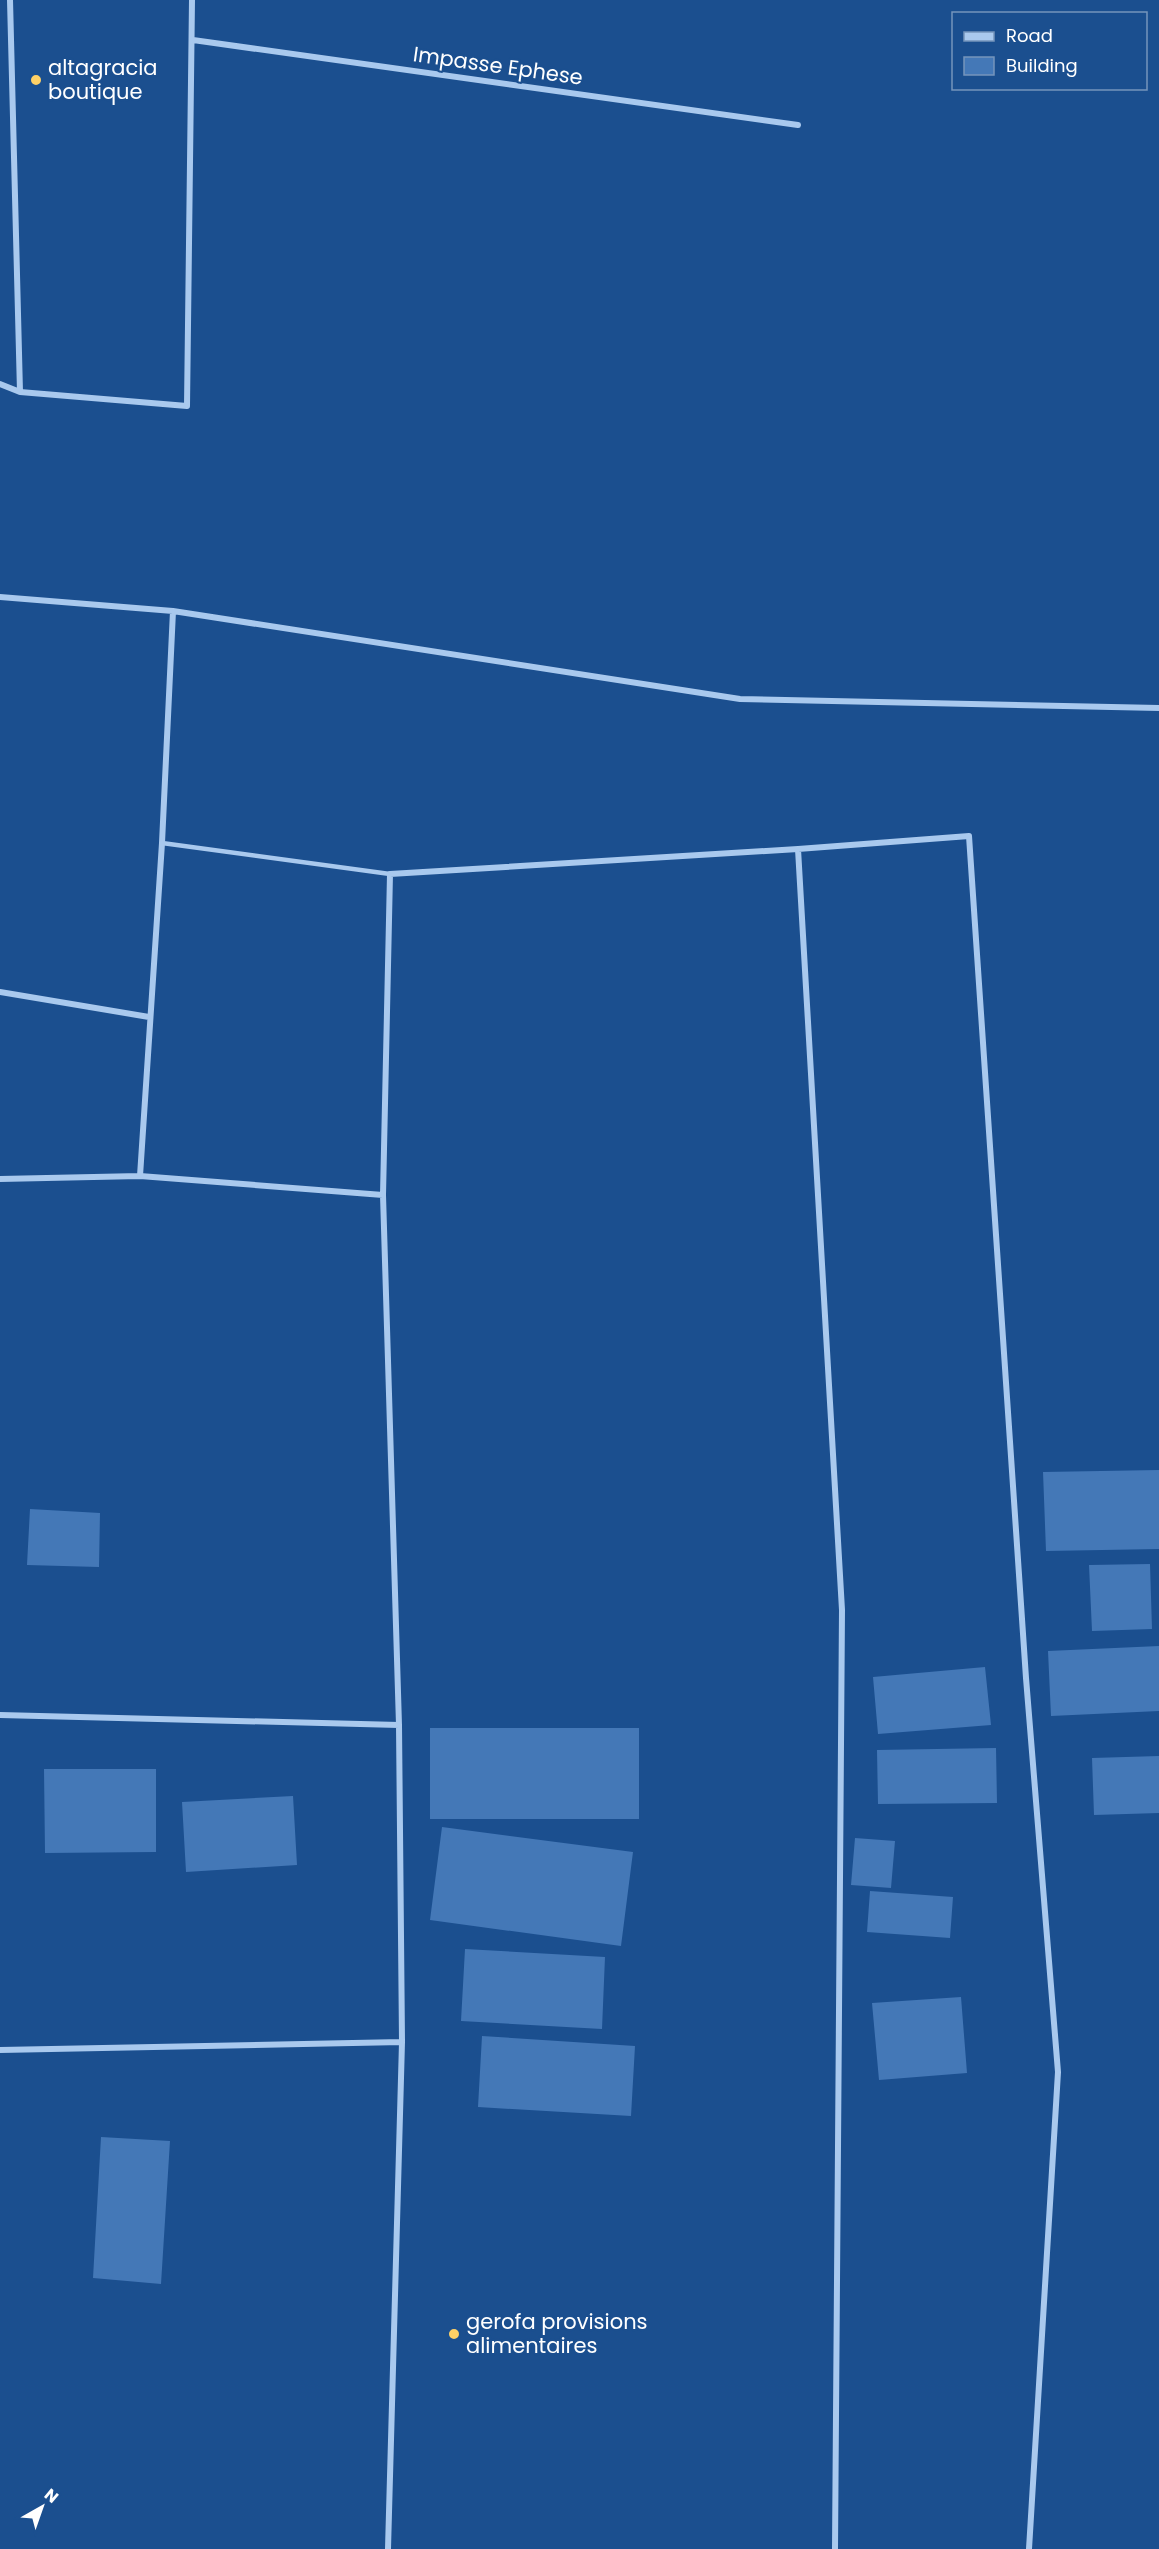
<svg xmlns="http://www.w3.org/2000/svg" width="1159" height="2549" font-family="Poppins,sans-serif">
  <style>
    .building { fill: #4478b7 }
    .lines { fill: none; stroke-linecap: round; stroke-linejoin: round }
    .service { stroke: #a9c9ee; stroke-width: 4.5 }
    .minor { stroke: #a9c9ee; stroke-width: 6 }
    .poi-dot { fill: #ffd166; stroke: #1b4f8f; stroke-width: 2 }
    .labels { text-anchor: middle; stroke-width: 4.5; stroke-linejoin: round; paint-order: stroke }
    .street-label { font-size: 21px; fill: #fff; stroke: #1b4f8f }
    .poi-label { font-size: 21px; fill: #fff; stroke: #1b4f8f; text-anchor: start }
  </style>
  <rect width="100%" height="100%" fill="#1b4f8f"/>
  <!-- building -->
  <path class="building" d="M 1159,1470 L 1159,1549 L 1046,1551 L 1043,1472 Z
    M 30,1509 L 100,1513 L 99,1567 L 27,1565 Z
    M 1150,1564 L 1152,1629 L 1092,1631 L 1089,1565 Z
    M 1159,1646 L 1159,1711 L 1051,1716 L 1048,1651 Z
    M 985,1667 L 991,1725 L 878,1734 L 873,1677 Z
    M 430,1728 L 639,1728 L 639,1819 L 430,1819 Z
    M 996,1748 L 997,1803 L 878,1804 L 877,1750 Z
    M 1159,1756 L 1159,1813 L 1094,1815 L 1092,1758 Z
    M 44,1769 L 156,1769 L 156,1852 L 45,1853 Z
    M 293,1796 L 297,1865 L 186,1872 L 182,1802 Z
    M 442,1827 L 633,1852 L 621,1946 L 430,1920 Z
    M 855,1838 L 895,1841 L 891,1888 L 851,1885 Z
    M 870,1891 L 953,1897 L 950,1938 L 867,1932 Z
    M 465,1949 L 605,1957 L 602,2029 L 461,2021 Z
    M 961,1997 L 967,2073 L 879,2080 L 872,2003 Z
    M 482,2036 L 635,2046 L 631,2116 L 478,2107 Z
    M 101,2137 L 170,2141 L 161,2284 L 93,2278 Z"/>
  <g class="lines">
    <!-- service -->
    <path class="service" d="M 162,843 L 390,874"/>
    <!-- minor -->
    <path class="minor" d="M 10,0 L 20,392
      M 193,40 L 798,125
      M 0,384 L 20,392 L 187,406 L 192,0
      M 0,597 L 173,611 L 740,699 L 1159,708
      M 798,849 L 842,1610 L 835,2549
      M 0,992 L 149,1017
      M 140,1176 L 162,843 L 173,611
      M 0,1179 L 140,1176 L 383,1195
      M 0,1715 L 399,1725
      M 0,2050 L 402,2042
      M 388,2549 L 402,2042 L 399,1725 L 383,1195 L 390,874 L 798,849 L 969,836 L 1026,1678 L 1058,2072 L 1029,2549"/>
  </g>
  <!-- markers -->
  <g class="poi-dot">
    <circle cx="36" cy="80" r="6"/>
    <circle cx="454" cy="2334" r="6"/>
  </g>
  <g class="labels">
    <!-- street labels -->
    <g class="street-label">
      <text transform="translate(498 66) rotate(8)" y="7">Impasse Ephese</text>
    </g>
    <!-- poi labels -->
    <g class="poi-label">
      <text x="48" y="75">altagracia<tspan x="48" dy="24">boutique</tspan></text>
      <text x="466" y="2329">gerofa provisions<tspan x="466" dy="24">alimentaires</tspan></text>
    </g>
  </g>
  <!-- legend -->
  <rect x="952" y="12" width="195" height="78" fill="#1b4f8f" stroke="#7695bc" stroke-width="1.5"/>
  <rect x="964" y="32" width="30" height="9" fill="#a9c9ee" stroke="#7695bc" stroke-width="1.5"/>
  <text x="1006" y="42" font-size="18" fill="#ffffff">Road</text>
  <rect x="964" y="57" width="30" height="18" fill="#4478b7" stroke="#7695bc" stroke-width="1.5"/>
  <text x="1006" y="72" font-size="18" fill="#ffffff">Building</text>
  <!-- north arrow -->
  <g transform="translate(42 2507) rotate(40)" stroke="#1b4f8f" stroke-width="4.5" paint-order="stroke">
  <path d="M0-4.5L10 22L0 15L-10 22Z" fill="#ffffff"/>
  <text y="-9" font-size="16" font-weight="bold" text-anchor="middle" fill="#ffffff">N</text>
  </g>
</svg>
